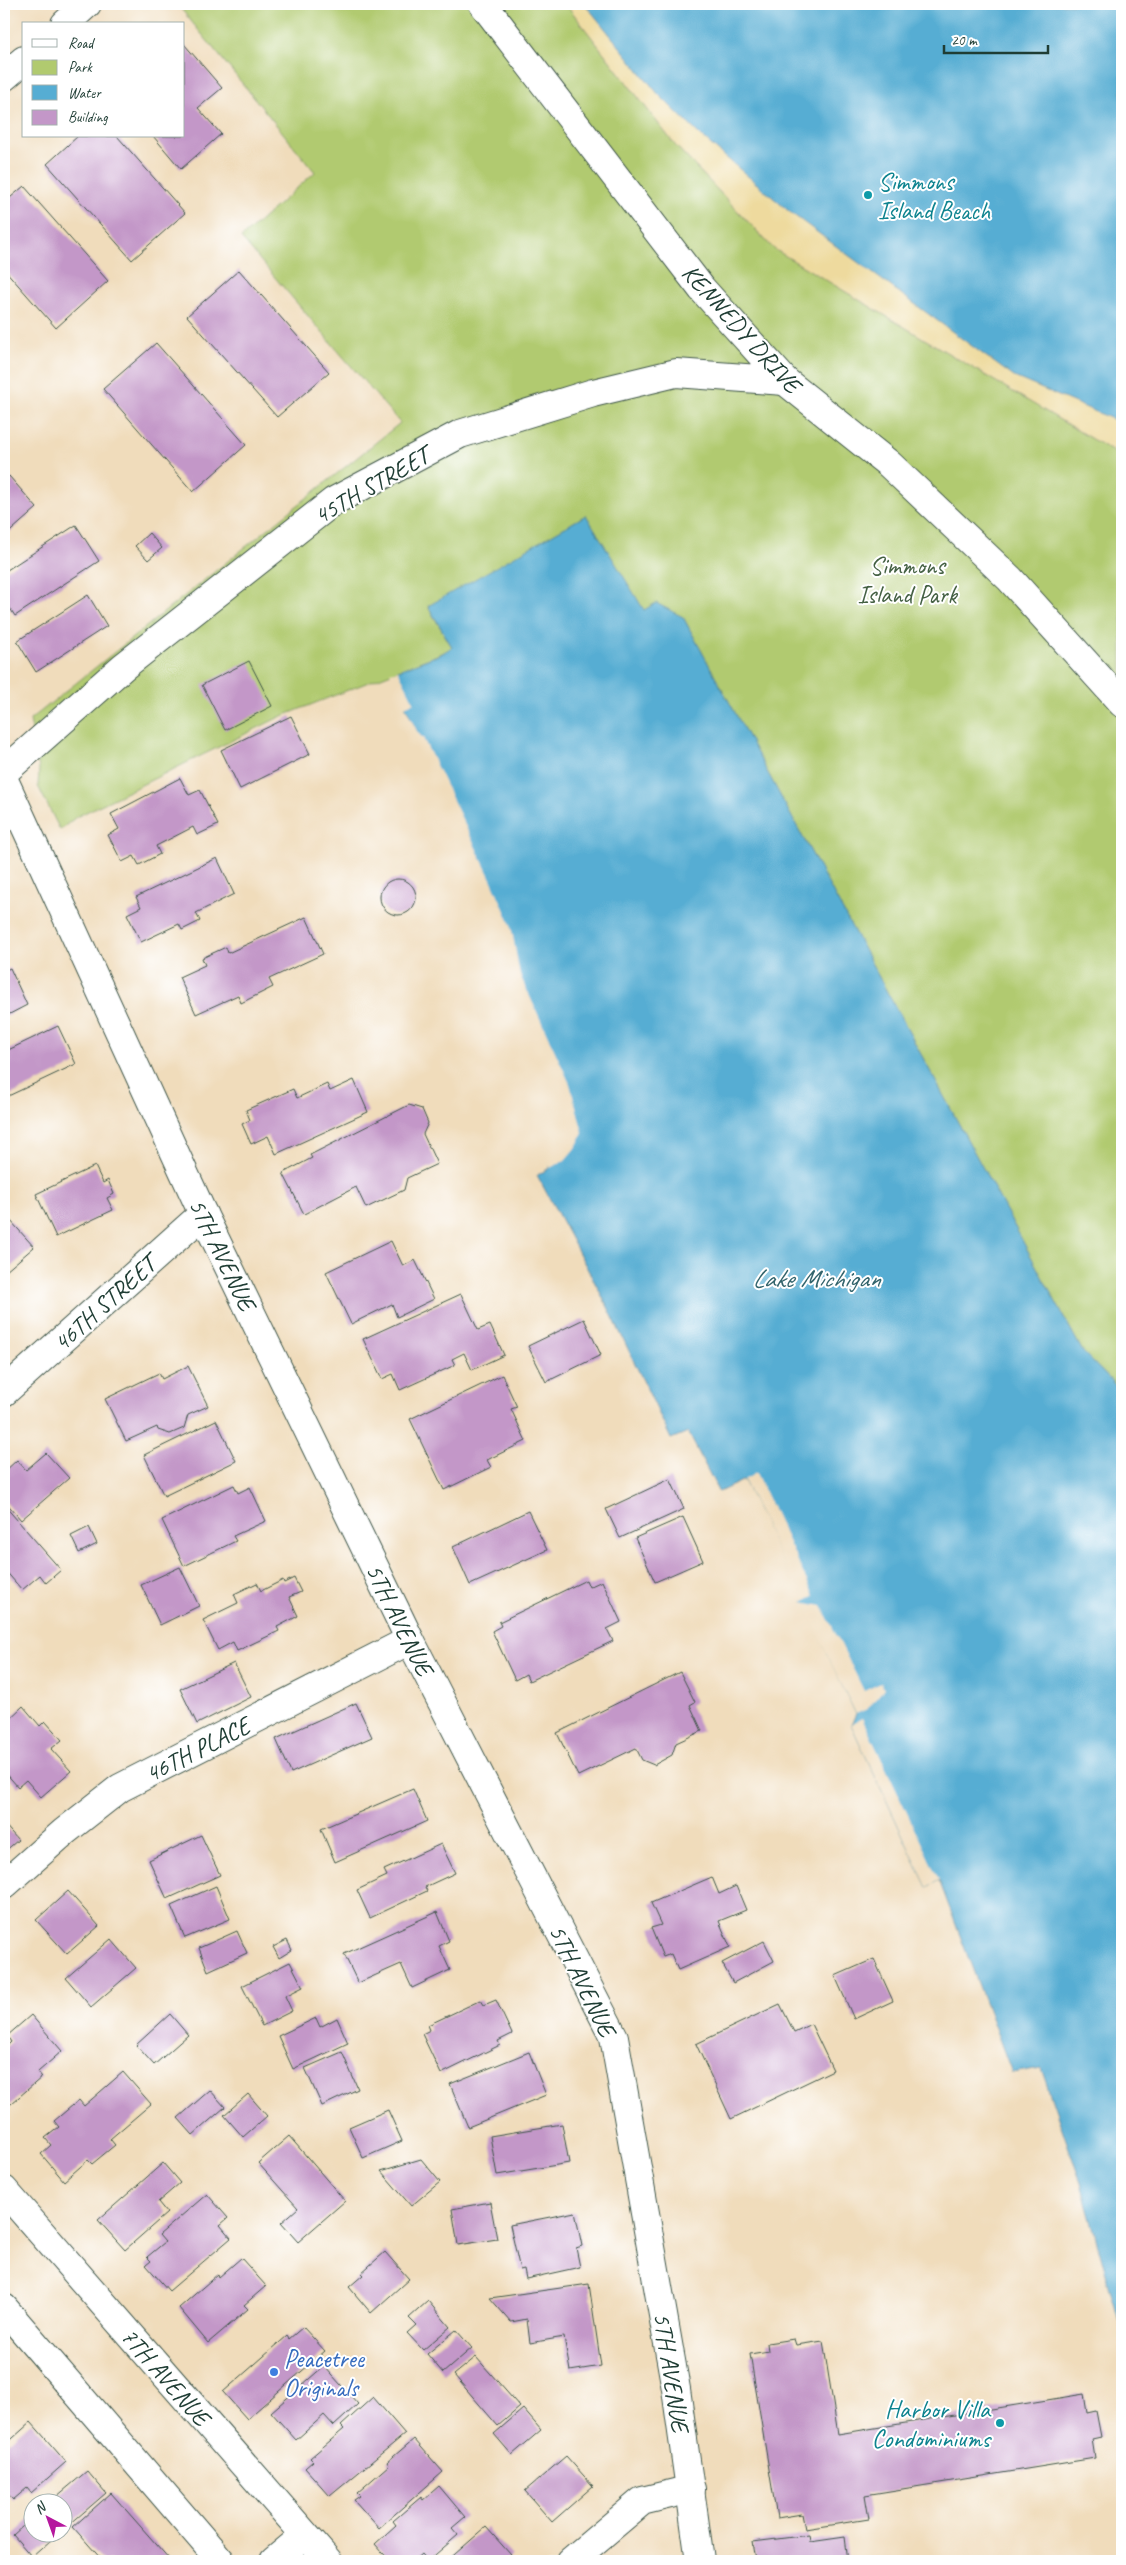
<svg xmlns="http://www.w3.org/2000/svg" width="1126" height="2565" font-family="Caveat,sans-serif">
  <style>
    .green { fill: #b1ca6f; stroke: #688452 }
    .sand { fill: #eeda9e; stroke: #868c69 }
    .water { fill: #56add3; stroke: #3a7584 }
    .pier { fill: #f0dcbb }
    .building { fill: #c397c8 }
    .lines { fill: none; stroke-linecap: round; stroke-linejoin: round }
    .minor-casing { stroke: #3e5548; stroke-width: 30 }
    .minor { stroke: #fff; stroke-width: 28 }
    .culture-dot { fill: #0f9aa8; stroke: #fff; stroke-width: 2 }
    .shop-dot { fill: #3f7fe0; stroke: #fff; stroke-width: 2 }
    .labels { text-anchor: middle; stroke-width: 4; stroke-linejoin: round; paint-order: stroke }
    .culture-label { font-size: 25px; fill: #0d838f; stroke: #fff; text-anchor: start }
    .street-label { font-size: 25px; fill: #1f3d34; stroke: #fff }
    .park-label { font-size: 25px; fill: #446043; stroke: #fff }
    .shop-label { font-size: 25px; fill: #366cbe; stroke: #fff; text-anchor: start }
    .water-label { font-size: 26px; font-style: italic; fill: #32646c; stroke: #fff }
  </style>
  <rect width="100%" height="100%" fill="#fff"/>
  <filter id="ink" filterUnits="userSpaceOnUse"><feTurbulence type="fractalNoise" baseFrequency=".02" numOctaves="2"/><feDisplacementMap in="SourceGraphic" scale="10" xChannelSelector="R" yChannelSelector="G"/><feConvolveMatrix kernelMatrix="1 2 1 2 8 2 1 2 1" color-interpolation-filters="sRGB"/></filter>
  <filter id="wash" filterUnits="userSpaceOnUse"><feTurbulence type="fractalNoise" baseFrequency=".0096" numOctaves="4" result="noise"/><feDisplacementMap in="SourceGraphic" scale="20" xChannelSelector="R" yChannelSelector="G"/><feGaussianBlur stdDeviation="1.12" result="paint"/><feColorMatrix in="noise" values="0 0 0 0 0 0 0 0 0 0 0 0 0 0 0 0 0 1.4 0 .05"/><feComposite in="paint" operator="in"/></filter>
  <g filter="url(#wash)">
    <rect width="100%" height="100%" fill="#f0dcbb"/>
    <!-- green -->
    <path class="green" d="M 177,4 L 566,4 L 675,145 L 774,249 L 1122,457 L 1122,1392 L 1083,1352 L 683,617 L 644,611 L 586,515 L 428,607 L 452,647 L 447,651 L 280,717 L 76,817 L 60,830 L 38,786 L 39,769 L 30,720 L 400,423 L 241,238 L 315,172 Z"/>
    <!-- sand -->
    <path class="sand" d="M 566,4 L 874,4 L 1122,283 L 1122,457 L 774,249 L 675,145 Z"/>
    <!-- water -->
    <path class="water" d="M 585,4 L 1122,4 L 1122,423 L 1014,377 L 791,213 L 702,137 L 659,95 Z
      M 586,515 L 644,610 L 656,603 L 683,617 L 1083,1352 L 1122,1392 L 1122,2332 L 1081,2183 L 1041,2068 L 1012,2073 L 939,1880 L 927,1887 L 851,1724 L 856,1714 L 744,1480 L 719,1492 L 688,1432 L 671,1439 L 608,1307 L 537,1175 L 550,1168 L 549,1161 L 561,1145 L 571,1120 L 540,1040 L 500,916 L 405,706 L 393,672 L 441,654 L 452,647 L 428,606 Z"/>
    <!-- pier -->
    <path class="pier" d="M 398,670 L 414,702 L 405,707 L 418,733 L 423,738 L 492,881 L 511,925 L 520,975 L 570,1084 L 583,1133 L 576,1147 L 565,1160 L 550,1168 L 547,1160 L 559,1143 L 569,1120 L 514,982 L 497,917 L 403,707 L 390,672 Z
      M 756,1473 L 814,1596 L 802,1602 L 822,1606 L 864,1691 L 881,1683 L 884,1689 L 867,1709 L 856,1714 L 801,1602 L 744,1480 Z
      M 862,1718 L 939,1880 L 927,1887 L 851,1724 Z"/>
    <g id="blocks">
      <!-- building -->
      <path class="building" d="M 184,44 L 222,88 L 198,108 L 221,134 L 181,169 L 153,136 L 184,136 Z
        M 78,136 L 117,136 L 185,213 L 132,260 L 47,164 Z
        M 24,186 L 108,281 L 56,328 L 4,269 L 4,203 Z
        M 239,270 L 329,372 L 277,417 L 187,316 Z
        M 156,343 L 246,445 L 193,492 L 103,389 Z
        M 9,476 L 37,508 L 4,537 L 4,480 Z
        M 76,525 L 99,561 L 15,616 L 4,599 L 4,572 Z
        M 149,533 L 162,548 L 148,560 L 135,546 Z
        M 88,595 L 107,626 L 36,672 L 17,641 Z
        M 249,661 L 272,706 L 225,730 L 202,685 Z
        M 291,716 L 310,754 L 240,789 L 221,750 Z
        M 180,778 L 189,795 L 200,790 L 218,825 L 197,835 L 193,827 L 156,846 L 160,854 L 139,865 L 134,856 L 122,862 L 108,835 L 119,829 L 111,814 Z
        M 217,858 L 234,894 L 196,913 L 200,921 L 182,930 L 179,924 L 141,942 L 127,914 L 141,907 L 136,897 Z
        M380 897a18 18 0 1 1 36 0a18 18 0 1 1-36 0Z
        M 306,917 L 323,954 L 269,979 L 273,987 L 241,1003 L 238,995 L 196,1014 L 179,977 L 205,965 L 202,958 L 226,947 L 228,953 Z
        M 10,968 L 27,1005 L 4,1017 L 4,971 Z
        M 58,1026 L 76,1064 L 4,1098 L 4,1052 Z
        M 354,1080 L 368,1112 L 276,1154 L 268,1136 L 251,1144 L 242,1124 L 250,1120 L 246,1110 L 293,1089 L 297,1098 L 327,1084 L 330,1091 Z
        M 409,1105 L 422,1109 L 428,1123 L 423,1134 L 437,1164 L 407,1178 L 404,1190 L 366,1208 L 356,1187 L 304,1214 L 283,1173 L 312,1158 L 310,1155 Z
        M 95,1166 L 103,1183 L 108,1180 L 114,1194 L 107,1198 L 113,1210 L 56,1237 L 36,1194 Z
        M 10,1220 L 34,1247 L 5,1272 L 4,1225 Z
        M 391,1241 L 403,1266 L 415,1260 L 434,1299 L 397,1317 L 392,1304 L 351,1324 L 326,1272 Z
        M 461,1294 L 478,1330 L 490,1325 L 504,1355 L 472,1370 L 464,1353 L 452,1359 L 455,1365 L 400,1390 L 393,1374 L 382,1379 L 363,1339 Z
        M 584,1319 L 601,1355 L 546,1382 L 528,1346 Z
        M 188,1366 L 208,1406 L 188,1415 L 184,1428 L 170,1434 L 158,1430 L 157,1427 L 126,1441 L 105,1399 L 159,1373 L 162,1379 Z
        M 502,1375 L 517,1407 L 511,1409 L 526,1441 L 487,1460 L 491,1467 L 444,1490 L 410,1419 Z
        M 216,1420 L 236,1461 L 164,1496 L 144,1455 Z
        M 46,1453 L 69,1478 L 21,1520 L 4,1500 L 4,1472 L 17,1460 L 26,1470 Z
        M 670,1479 L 684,1509 L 620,1538 L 606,1509 Z
        M 234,1485 L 238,1493 L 250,1487 L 266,1521 L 233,1536 L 236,1541 L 184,1566 L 162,1520 Z
        M 4,1505 L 61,1570 L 46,1583 L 40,1575 L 22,1590 L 4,1569 Z
        M 528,1511 L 547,1550 L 470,1585 L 453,1547 Z
        M 683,1517 L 703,1561 L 655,1582 L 635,1538 Z
        M 89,1527 L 97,1544 L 79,1553 L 71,1536 Z
        M 180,1567 L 199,1606 L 160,1625 L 141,1585 Z
        M 294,1578 L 301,1592 L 289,1597 L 298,1616 L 277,1627 L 279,1631 L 237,1651 L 233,1642 L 218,1650 L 203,1620 L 238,1603 L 234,1594 L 257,1583 L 261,1591 L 283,1580 L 284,1583 Z
        M 586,1580 L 589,1587 L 602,1581 L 621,1622 L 607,1629 L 613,1641 L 529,1681 L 526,1674 L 515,1680 L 492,1631 L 501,1626 L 499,1622 Z
        M 234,1663 L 251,1697 L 197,1724 L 180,1689 Z
        M 680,1672 L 695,1702 L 690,1705 L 702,1731 L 676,1743 L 672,1755 L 654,1765 L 642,1760 L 636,1748 L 578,1776 L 557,1733 Z
        M 356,1703 L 372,1737 L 291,1773 L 276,1739 Z
        M 23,1706 L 40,1726 L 45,1721 L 62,1740 L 51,1749 L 71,1771 L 41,1797 L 26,1780 L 18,1787 L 4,1771 L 4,1724 Z
        M 413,1789 L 427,1821 L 335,1862 L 321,1829 Z
        M 4,1824 L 18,1840 L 4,1852 Z
        M 201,1835 L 220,1875 L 167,1899 L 149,1860 Z
        M 441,1844 L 455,1873 L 425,1887 L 427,1891 L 370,1918 L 357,1890 L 387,1876 L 384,1870 Z
        M 712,1877 L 719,1894 L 736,1886 L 746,1910 L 719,1921 L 730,1947 L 678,1970 L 671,1954 L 663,1957 L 651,1928 L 661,1925 L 651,1903 Z
        M 216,1886 L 230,1919 L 185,1938 L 171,1906 Z
        M 68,1891 L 99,1926 L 67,1954 L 36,1920 Z
        M 437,1912 L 449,1941 L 439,1946 L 450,1970 L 412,1988 L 401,1964 L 358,1983 L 344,1954 Z
        M 237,1931 L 247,1953 L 208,1971 L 199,1948 Z
        M 111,1939 L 136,1968 L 91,2007 L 66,1978 Z
        M 287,1940 L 292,1950 L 279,1958 L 273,1947 Z
        M 764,1941 L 774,1961 L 733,1983 L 722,1963 Z
        M 874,1959 L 893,2001 L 854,2019 L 835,1976 Z
        M 290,1962 L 303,1987 L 285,1996 L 292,2011 L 262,2026 L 242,1986 Z
        M 481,2000 L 484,2005 L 496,2000 L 512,2034 L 498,2041 L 500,2045 L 441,2074 L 422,2034 L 430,2030 L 428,2025 Z
        M 780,2004 L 794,2032 L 811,2024 L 833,2070 L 731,2119 L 696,2044 Z
        M 170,2014 L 188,2035 L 154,2065 L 136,2045 Z
        M 31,2015 L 62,2051 L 38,2072 L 42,2077 L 4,2110 L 4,2049 L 11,2042 L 7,2036 Z
        M 316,2018 L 320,2027 L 337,2018 L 348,2043 L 293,2069 L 278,2036 Z
        M 342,2052 L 358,2089 L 322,2106 L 305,2068 Z
        M 529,2052 L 546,2095 L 468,2127 L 450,2084 Z
        M 123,2072 L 151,2104 L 110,2139 L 115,2145 L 92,2164 L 88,2160 L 64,2181 L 41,2154 L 51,2145 L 45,2138 L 59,2127 L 54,2121 L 79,2100 L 84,2106 Z
        M 210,2090 L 225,2107 L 193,2135 L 178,2118 Z
        M 248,2094 L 267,2116 L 243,2137 L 224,2115 Z
        M 388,2110 L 402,2141 L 363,2158 L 349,2127 Z
        M 562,2124 L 569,2163 L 497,2175 L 490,2136 Z
        M 289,2136 L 345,2201 L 298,2242 L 281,2223 L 298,2208 L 258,2163 Z
        M 421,2159 L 440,2182 L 411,2206 L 381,2171 Z
        M 163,2163 L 180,2183 L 158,2202 L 167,2213 L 125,2250 L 98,2220 Z
        M 207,2194 L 228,2218 L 220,2225 L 231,2238 L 169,2291 L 146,2265 L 151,2261 L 147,2257 L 165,2242 L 159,2235 Z
        M 490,2202 L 497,2239 L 458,2245 L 452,2209 Z
        M 575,2212 L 582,2246 L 576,2248 L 580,2267 L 526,2279 L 524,2269 L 520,2270 L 510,2225 Z
        M 385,2252 L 409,2279 L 371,2313 L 349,2287 L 363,2275 L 361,2273 Z
        M 241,2258 L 266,2286 L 244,2305 L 248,2309 L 208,2343 L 179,2308 L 218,2274 L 219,2277 Z
        M 589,2284 L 601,2366 L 570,2371 L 564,2337 L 530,2343 L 527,2319 L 511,2322 L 490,2298 Z
        M 428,2301 L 450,2327 L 423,2350 L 407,2333 L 416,2325 L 409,2318 Z
        M 303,2327 L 325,2351 L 247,2419 L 223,2392 L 287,2336 L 289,2339 Z
        M 456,2330 L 472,2348 L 443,2373 L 427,2354 Z
        M 794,2339 L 796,2345 L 823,2341 L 838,2434 L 1084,2394 L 1087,2413 L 1096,2411 L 1101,2437 L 1092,2439 L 1095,2458 L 865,2495 L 869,2519 L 805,2529 L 802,2514 L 777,2518 L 750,2354 L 768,2351 L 767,2343 Z
        M 476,2357 L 520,2407 L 498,2426 L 454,2375 Z
        M 324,2366 L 358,2404 L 334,2426 L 324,2415 L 296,2440 L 271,2412 Z
        M 373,2397 L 405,2434 L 330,2496 L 305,2468 L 313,2461 L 310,2458 L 344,2429 L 341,2426 Z
        M 523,2409 L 541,2430 L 512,2455 L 494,2434 Z
        M 31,2422 L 66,2462 L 31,2493 L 27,2488 L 13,2500 L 4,2490 L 4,2446 Z
        M 414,2439 L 443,2472 L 379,2528 L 354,2500 L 360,2496 L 357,2493 L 389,2465 L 387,2462 Z
        M 566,2456 L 593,2486 L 552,2522 L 525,2491 Z
        M 87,2471 L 106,2493 L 62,2531 L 62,2502 L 50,2502 Z
        M 439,2486 L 465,2517 L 452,2528 L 458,2535 L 428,2561 L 422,2554 L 414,2561 L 390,2561 L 375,2544 L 396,2525 L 393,2521 L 421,2497 L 423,2500 Z
        M 111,2493 L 171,2561 L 103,2561 L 73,2527 Z
        M 32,2518 L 32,2532 L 60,2532 L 32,2557 L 13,2535 Z
        M 486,2527 L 511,2555 L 504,2561 L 447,2561 Z
        M 809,2535 L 810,2542 L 845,2537 L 848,2561 L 756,2561 L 753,2542 Z"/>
    </g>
  </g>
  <g filter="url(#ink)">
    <use href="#blocks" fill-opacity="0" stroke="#3e5548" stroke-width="1"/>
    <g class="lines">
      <!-- minor casing -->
      <g class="minor-casing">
        <g id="minor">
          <path d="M 483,4 L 702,289 L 785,381 L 889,464 L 1010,579 L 1122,703"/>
          <path d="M 65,24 L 87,4"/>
          <path d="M 4,77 L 24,60"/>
          <path d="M 4,772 L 123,667 L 334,501 L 460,434 L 593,393 L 676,373 L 785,381"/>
          <path id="s1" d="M 4,780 L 203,1214 L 410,1640 L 614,2037 L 676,2389 L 700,2561"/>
          <path d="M 4,1392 L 203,1214"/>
          <path d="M 4,1885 L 64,1832 L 120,1788 L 410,1640"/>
          <path d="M 4,2190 L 328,2561"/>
          <path d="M 4,2308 L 221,2561"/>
          <path d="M 274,2561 L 305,2535"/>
          <path d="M 571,2561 L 642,2501 L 691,2489"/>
        </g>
      </g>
      <!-- minor -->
      <use href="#minor" class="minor"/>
    </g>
  </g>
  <!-- markers -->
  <g class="culture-dot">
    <circle cx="868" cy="195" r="5"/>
    <circle cx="1000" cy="2423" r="5"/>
  </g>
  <circle class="shop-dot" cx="274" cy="2372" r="5"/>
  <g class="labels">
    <!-- culture labels -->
    <g class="culture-label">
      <text x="878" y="190">Simmons<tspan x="878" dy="29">Island Beach</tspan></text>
      <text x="990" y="2418" text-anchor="end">Harbor Villa<tspan x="990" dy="29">Condominiums</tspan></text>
    </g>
    <!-- street labels -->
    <g class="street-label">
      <text transform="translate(742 328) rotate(48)" y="9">KENNEDY DRIVE</text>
      <text transform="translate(371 485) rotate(-30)" y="9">45TH STREET</text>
      <text transform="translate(223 1254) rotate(64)" y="9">5TH AVENUE</text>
      <text transform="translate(104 1303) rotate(-42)" y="9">46TH STREET</text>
      <text dy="9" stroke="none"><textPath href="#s1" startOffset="928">5TH AVENUE</textPath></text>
      <text transform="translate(197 1749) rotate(-27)" y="9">46TH PLACE</text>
      <text transform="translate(583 1980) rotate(64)" y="9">5TH AVENUE</text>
      <text transform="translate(672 2372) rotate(81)" y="9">5TH AVENUE</text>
      <text transform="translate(166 2376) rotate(49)" y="9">7TH AVENUE</text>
    </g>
    <!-- park labels -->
    <g class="park-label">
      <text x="907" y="574">Simmons<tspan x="907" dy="29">Island Park</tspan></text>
    </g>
    <!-- shop labels -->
    <g class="shop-label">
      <text x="284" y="2367">Peacetree<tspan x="284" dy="29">Originals</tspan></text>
    </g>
    <!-- water labels -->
    <g class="water-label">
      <text x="816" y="1287">Lake Michigan</text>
    </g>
  </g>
  <!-- margin -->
  <rect width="1126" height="2565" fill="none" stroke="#fff" stroke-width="20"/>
  <!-- legend -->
  <rect x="22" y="22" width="162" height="115" fill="#ffffff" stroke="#a5b1ae"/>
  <rect x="32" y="39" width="25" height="8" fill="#ffffff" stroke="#a5b1ae"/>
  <text x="68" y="48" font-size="15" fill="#1f3d34">Road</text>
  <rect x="32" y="60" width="25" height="15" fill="#b1ca6f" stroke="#a5b1ae"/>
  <text x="68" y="72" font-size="15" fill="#1f3d34">Park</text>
  <rect x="32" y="85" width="25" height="15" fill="#56add3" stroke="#a5b1ae"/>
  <text x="68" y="98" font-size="15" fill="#1f3d34">Water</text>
  <rect x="32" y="110" width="25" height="15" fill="#c397c8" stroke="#a5b1ae"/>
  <text x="68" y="122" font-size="15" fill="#1f3d34">Building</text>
  <!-- north arrow -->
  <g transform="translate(48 2518) rotate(319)"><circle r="24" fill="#ffffff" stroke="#a5b1ae"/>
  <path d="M0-4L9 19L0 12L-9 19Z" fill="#b5179e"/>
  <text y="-8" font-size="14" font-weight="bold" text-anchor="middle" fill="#1f3d34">N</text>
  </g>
  <!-- scale -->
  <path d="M944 45v8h104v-8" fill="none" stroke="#1f3d34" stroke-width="2.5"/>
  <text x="951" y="45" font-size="15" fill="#1f3d34" stroke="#ffffff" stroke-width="4" paint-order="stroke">20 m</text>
</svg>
